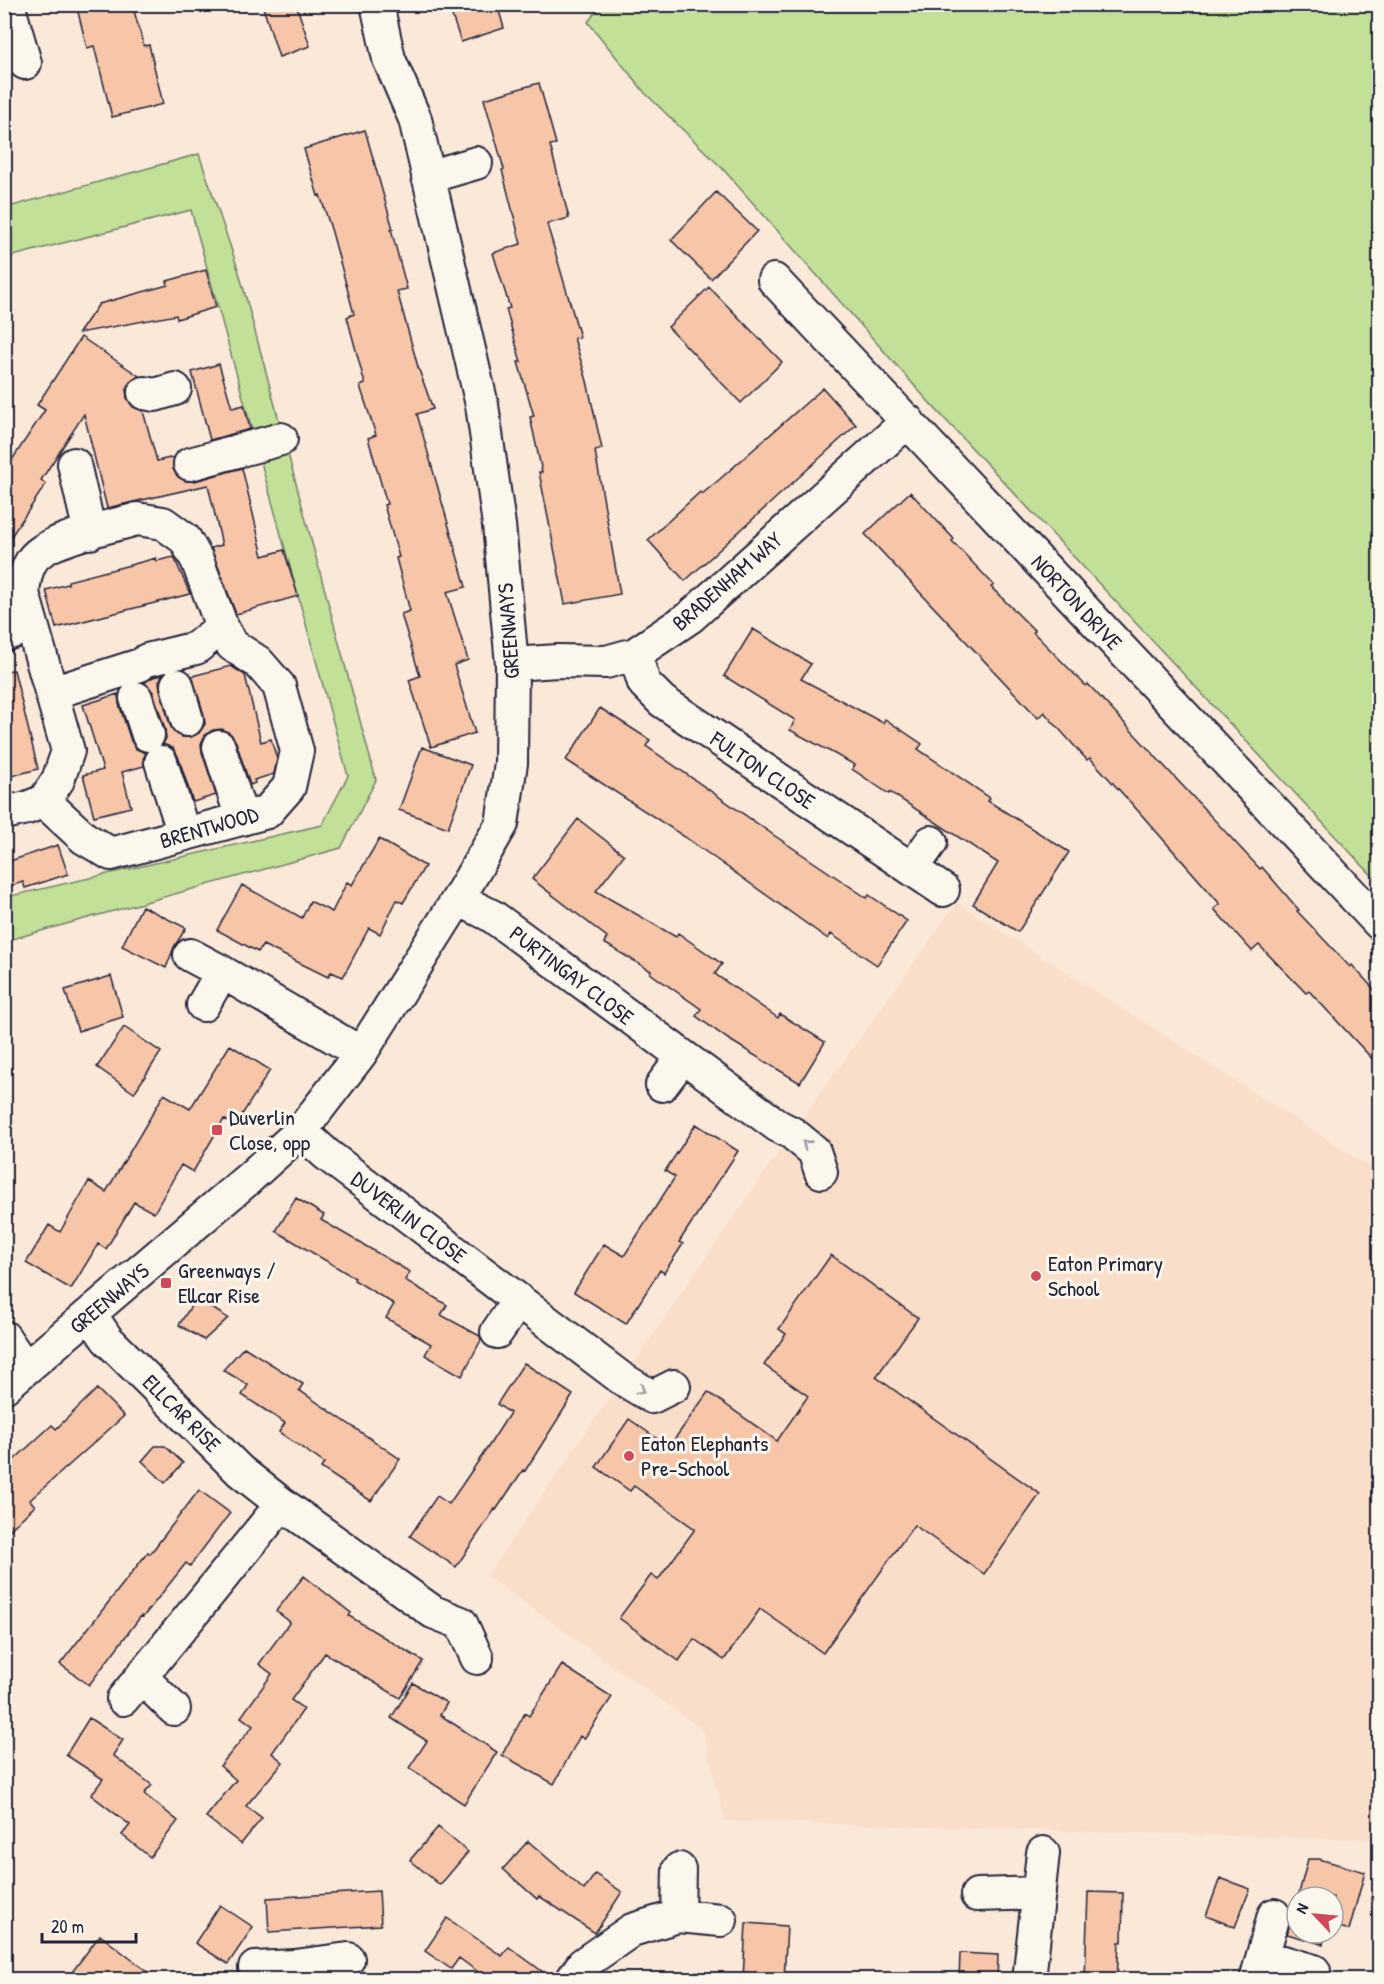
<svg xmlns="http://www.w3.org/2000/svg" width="1384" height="1984" font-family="'Patrick Hand',sans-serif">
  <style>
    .built { fill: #f9deca }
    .green { fill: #c2e098; stroke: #72816a; stroke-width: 1.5 }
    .building { fill: #f7c5a8; stroke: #22223b; stroke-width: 1.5 }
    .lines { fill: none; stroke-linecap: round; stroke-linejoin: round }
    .minor-casing { stroke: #22223b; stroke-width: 36 }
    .minor { stroke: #fbf7ec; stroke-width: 32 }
    .oneway { stroke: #99979c }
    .poi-dot { fill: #d1495b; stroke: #fbf7ec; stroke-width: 2 }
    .labels { text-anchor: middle; stroke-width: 6; stroke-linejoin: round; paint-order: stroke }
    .street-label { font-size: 22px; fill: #22223b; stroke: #fbf7ec }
    .poi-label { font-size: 22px; fill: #22223b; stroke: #fbf7ec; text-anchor: start }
  </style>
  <rect width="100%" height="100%" fill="#fae8d8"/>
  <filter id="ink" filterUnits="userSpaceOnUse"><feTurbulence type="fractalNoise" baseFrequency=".0167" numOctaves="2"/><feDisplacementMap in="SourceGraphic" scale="12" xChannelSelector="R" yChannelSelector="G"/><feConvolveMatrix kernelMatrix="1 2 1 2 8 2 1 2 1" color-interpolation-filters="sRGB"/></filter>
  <g filter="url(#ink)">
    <!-- built -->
    <path class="built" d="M 957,903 L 1379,1173 L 1379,1840 L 725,1821 L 703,1730 L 487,1576 L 792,1133 Z"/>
    <!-- green -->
    <path class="green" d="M 601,5 L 1379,5 L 1379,883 L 928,401 L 722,168 L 645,93 L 588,22 Z
      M 199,154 L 239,272 L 376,780 L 341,848 L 5,941 L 6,897 L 322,825 L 348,776 L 191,210 L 5,258 L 5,208 Z"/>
    <!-- building -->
    <path class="building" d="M 76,4 L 132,4 L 144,46 L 149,45 L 163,104 L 112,117 L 94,46 L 87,48 Z
      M 262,4 L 296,4 L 310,46 L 279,57 Z
      M 448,4 L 497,4 L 504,28 L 461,42 Z
      M 539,83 L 556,144 L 550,145 L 569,218 L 547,224 L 580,337 L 574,338 L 587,381 L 602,449 L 595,451 L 620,594 L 565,604 L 539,472 L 542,472 L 530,417 L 534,416 L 518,362 L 521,362 L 506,309 L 510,308 L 493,253 L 521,244 L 502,170 L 504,169 L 484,99 Z
      M 365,130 L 393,229 L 391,229 L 407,289 L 397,291 L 418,367 L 433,409 L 417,414 L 466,587 L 447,592 L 468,660 L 454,665 L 475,733 L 431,747 L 409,680 L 420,676 L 401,614 L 410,611 L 396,558 L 399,557 L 384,505 L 387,504 L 368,438 L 376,435 L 360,386 L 365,384 L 347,317 L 354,314 L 332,232 L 320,195 L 318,196 L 304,149 Z
      M 716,192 L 757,231 L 711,279 L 671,240 Z
      M 206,270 L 216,307 L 177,319 L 176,315 L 79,333 L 99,304 L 168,285 L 167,281 Z
      M 709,287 L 782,362 L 741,403 L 668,327 Z
      M 81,337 L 139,376 L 130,382 L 126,390 L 127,398 L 133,407 L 143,411 L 157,461 L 174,457 L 173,469 L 178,477 L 186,481 L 195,481 L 242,468 L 263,556 L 284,550 L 298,596 L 236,614 L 211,548 L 222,545 L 208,485 L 107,508 L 84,414 L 41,480 L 46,484 L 4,547 L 4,472 L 45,410 L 37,405 Z
      M 219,364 L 232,408 L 244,405 L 250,429 L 210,440 L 192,372 Z
      M 823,388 L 856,425 L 685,581 L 648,540 L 700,492 L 702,494 L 720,479 Z
      M 910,492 L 954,539 L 952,541 L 994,585 L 991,587 L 1035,631 L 1033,632 L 1086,686 L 1088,684 L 1260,869 L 1262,867 L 1299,910 L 1297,911 L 1350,967 L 1352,965 L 1380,996 L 1380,1067 L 1309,991 L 1306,993 L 1259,945 L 1252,951 L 1214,909 L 1220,904 L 1132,804 L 1090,758 L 1087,760 L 1044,712 L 1038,718 L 865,534 Z
      M 174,557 L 190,594 L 56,628 L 46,590 L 68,584 L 68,581 L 134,564 L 156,558 L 156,561 Z
      M 753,629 L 811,664 L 801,679 L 883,723 L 885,719 L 922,744 L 918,749 L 990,798 L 988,801 L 1069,852 L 1018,932 L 973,904 L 998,863 L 890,792 L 889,794 L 852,769 L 855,765 L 790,730 L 795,720 L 724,676 Z
      M 231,666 L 245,675 L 261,742 L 271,739 L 277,759 L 274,774 L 254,780 L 255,783 L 250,785 L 236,742 L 231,734 L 222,729 L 213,730 L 205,735 L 201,744 L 202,752 L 216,795 L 193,802 L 178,756 L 173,748 L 163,744 L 166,738 L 165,729 L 153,692 L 144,683 L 153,677 L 163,675 L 159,681 L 160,689 L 170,725 L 174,732 L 182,737 L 191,737 L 199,733 L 205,724 L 204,715 L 192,676 Z
      M 14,670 L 38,769 L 4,778 L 4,671 Z
      M 118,694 L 119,704 L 131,741 L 136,749 L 146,753 L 143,759 L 144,766 L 122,772 L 131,807 L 94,816 L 83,775 L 103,770 L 83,705 Z
      M 600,708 L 650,740 L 646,746 L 775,836 L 867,898 L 869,895 L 907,921 L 877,965 L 831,934 L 828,939 L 685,837 L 566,760 Z
      M 422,747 L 471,765 L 448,828 L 399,810 Z
      M 578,819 L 624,855 L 596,891 L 676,937 L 678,933 L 722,964 L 715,974 L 778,1018 L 780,1014 L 825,1042 L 800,1083 L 728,1039 L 696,1016 L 701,1009 L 650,973 L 651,971 L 604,943 L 607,937 L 532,879 Z
      M 379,839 L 425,866 L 403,903 L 397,900 L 380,934 L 369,928 L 343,977 L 331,972 L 328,977 L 263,945 L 258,952 L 217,930 L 242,885 L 302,918 L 310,901 L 332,912 L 347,882 L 352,885 Z
      M 58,845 L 68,874 L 25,888 L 23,882 L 4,888 L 4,863 Z
      M 142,906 L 186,928 L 174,947 L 166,968 L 122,946 Z
      M 111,976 L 123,1017 L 78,1031 L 65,990 Z
      M 124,1027 L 161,1052 L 134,1093 L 97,1067 Z
      M 230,1045 L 270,1070 L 235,1126 L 224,1119 L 193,1172 L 181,1165 L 154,1213 L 134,1202 L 106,1249 L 98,1244 L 71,1289 L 26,1263 L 49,1225 L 60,1232 L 89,1181 L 106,1192 L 164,1094 L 190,1109 Z
      M 696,1124 L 738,1151 L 679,1242 L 683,1244 L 664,1273 L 660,1270 L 626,1324 L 574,1292 L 604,1244 L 624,1256 L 675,1177 L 665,1171 Z
      M 296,1198 L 324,1215 L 321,1220 L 410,1272 L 405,1280 L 447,1305 L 441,1315 L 480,1336 L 481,1340 L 462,1376 L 425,1355 L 431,1344 L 386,1318 L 394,1304 L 354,1280 L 355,1278 L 276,1231 Z
      M 831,1255 L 918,1318 L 876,1377 L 1040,1494 L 984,1574 L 914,1525 L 823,1653 L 760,1609 L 724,1660 L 694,1639 L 679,1661 L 619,1618 L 651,1575 L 658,1580 L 695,1529 L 634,1486 L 630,1491 L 596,1467 L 629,1419 L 669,1447 L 708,1392 L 777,1441 L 808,1396 L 764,1365 L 786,1334 L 779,1329 Z
      M 196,1298 L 228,1318 L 204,1340 L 179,1325 Z
      M 244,1347 L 303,1384 L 299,1390 L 400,1459 L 371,1501 L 321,1468 L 324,1463 L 279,1432 L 285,1423 L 242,1395 L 248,1385 L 223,1370 Z
      M 524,1363 L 573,1395 L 525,1471 L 523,1470 L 496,1510 L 495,1509 L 456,1567 L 410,1536 L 437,1496 L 449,1504 L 488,1447 L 510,1413 L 497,1404 Z
      M 97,1389 L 124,1416 L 30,1500 L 35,1506 L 4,1535 L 4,1469 L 52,1425 L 56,1429 Z
      M 155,1446 L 165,1446 L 183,1463 L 165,1483 L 142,1461 Z
      M 199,1490 L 230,1513 L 190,1566 L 186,1563 L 143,1617 L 141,1616 L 89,1685 L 60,1664 L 148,1552 L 150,1554 Z
      M 304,1576 L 351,1613 L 349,1616 L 423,1661 L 400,1698 L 325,1653 L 291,1700 L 304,1709 L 272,1753 L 283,1762 L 246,1806 L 262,1818 L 241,1844 L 206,1817 L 236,1780 L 220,1766 L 253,1726 L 241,1717 L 272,1674 L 259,1664 L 290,1622 L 276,1611 Z
      M 562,1665 L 612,1697 L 584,1739 L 580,1736 L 554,1784 L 502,1755 L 525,1713 L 529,1716 Z
      M 413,1683 L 447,1703 L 440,1715 L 497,1752 L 464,1804 L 409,1768 L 427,1741 L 391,1718 Z
      M 89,1718 L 123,1740 L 113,1755 L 152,1785 L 144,1794 L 178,1821 L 150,1857 L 122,1835 L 130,1825 L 91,1795 L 103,1779 L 66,1755 Z
      M 438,1827 L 468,1852 L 440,1885 L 410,1860 Z
      M 528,1841 L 584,1890 L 595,1874 L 622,1892 L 595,1933 L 539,1896 L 537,1899 L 503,1869 Z
      M 1308,1859 L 1319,1859 L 1365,1872 L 1349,1930 L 1333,1925 L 1333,1897 L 1298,1897 Z
      M 1220,1878 L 1250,1889 L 1235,1927 L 1206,1916 Z
      M 379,1891 L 381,1925 L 269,1932 L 267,1898 Z
      M 1088,1892 L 1123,1893 L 1122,1942 L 1119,1942 L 1117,1980 L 1085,1980 Z
      M 1297,1900 L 1297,1933 L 1326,1933 L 1323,1944 L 1287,1934 Z
      M 220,1905 L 253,1927 L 228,1964 L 195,1943 Z
      M 447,1918 L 502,1956 L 509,1947 L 554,1980 L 485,1980 L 486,1978 L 459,1958 L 451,1969 L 425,1951 Z
      M 746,1923 L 787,1926 L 784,1980 L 743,1980 Z
      M 100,1935 L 158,1980 L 66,1980 Z
      M 960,1953 L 998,1955 L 997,1980 L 959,1980 Z"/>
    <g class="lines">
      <!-- minor casing -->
      <g class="minor-casing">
        <path id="minor" d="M 8,4 L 25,63
          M 428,177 L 476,163
          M 774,280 L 1380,924
          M 144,393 L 155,395 L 175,389
          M 74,464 L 90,533
          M 190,464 L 281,439
          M 137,519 L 163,523 L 185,539 L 197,560 L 222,627 L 232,645 L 258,662 L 279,686 L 297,751 L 289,787 L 267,812 L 111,854 L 84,838 L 44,801 L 58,780 L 68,751 L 23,593 C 24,582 25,572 31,562 C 43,539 111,527 137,519 Z
          M 4,635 L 32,625
          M 635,654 L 644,683 L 662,701 L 943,890
          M 147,660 L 196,648 L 222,627
          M 512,664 L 558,661 L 606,662 L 635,654 L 690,617 L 908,421
          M 177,685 L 187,720
          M 52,693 L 140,665
          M 136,698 L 148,735
          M 219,747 L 242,819
          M 161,762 L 184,834
          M 4,813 L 27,808 L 44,801
          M 912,869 L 931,842
          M 458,899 L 492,916 L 778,1126 L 792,1133 L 814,1151 L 821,1172
          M 190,955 L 222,972 L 361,1053
          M 203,1005 L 222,972
          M 662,1085 L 683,1057
          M 301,1131 L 326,1154 L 621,1378 L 652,1397 L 674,1386
          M 90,1314 L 107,1339 L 240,1471 L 282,1504 L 433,1612 L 461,1623 L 477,1658
          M 497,1332 L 518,1301
          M 4,1337 L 25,1368
          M 4,1387 L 248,1179 L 301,1131 L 361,1053 L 458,899 L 502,824 L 511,763 L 512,664 L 499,525 L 482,405 L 415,119 L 389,59 L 377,4
          M 141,1677 L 174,1709
          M 123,1699 L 282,1504
          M 977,1895 L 1039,1893
          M 678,1916 L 679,1869
          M 1263,1956 L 1314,1971
          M 295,1966 L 348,1959
          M 255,1968 L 295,1966 L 296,1980
          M 572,1980 L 583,1964 L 632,1930 L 678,1916 L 721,1920
          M 1029,1980 L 1043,1853
          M 1256,1980 L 1274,1915"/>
      </g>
      <!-- minor -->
      <use href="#minor" class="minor"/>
    </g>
    <!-- one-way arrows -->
    <defs><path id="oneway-chevron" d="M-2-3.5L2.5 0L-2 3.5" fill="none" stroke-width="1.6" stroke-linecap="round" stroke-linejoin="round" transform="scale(1.5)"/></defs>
    <g class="oneway">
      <use href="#oneway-chevron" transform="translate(806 1144) rotate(-142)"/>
      <use href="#oneway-chevron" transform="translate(641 1390) rotate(32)"/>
    </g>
  </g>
  <!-- markers -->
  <g class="poi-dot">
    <rect x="211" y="1124" width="12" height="12" rx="3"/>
    <circle cx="1036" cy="1276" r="6"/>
    <rect x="160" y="1277" width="12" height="12" rx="3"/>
    <circle cx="629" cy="1456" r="6"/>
  </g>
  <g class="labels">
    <!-- street labels -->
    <g class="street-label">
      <text transform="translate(727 581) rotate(-41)" y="8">BRADENHAM WAY</text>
      <text transform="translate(1077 602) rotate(47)" y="8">NORTON DRIVE</text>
      <text transform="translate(508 631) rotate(-94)" y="8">GREENWAYS</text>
      <text transform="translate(763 770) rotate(34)" y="8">FULTON CLOSE</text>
      <text transform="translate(209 827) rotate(-16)" y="8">BRENTWOOD</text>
      <text transform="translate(572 975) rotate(37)" y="8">PURTINGAY CLOSE</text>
      <text transform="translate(409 1217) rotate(37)" y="8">DUVERLIN CLOSE</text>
      <text transform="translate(109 1298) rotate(-40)" y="8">GREENWAYS</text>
      <text transform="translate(182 1413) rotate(45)" y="8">ELLCAR RISE</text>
    </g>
    <!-- poi labels -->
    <g class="poi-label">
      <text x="229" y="1125">Duverlin<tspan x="229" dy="25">Close, opp</tspan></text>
      <text x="1048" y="1271">Eaton Primary<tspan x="1048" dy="25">School</tspan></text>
      <text x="178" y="1278">Greenways /<tspan x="178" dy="25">Ellcar Rise</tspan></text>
      <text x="641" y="1451">Eaton Elephants<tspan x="641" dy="25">Pre-School</tspan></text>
    </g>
  </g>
  <!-- margin -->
  <rect width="1384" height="1984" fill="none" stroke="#fbf7ec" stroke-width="24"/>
  <rect x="12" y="12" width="1360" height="1960" fill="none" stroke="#22223b" stroke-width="2" filter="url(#ink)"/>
  <!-- north arrow -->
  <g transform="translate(1315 1915) rotate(296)"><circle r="28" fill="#fbf7ec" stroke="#a4a2a5" stroke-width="1.5"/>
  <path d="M0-4.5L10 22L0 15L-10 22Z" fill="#d1495b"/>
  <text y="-9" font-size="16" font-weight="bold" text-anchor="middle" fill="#22223b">N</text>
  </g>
  <!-- scale -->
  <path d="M42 1933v9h94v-9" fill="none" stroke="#22223b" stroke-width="3"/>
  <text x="51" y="1933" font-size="18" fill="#22223b" stroke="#fbf7ec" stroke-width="4.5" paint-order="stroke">20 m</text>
</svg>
